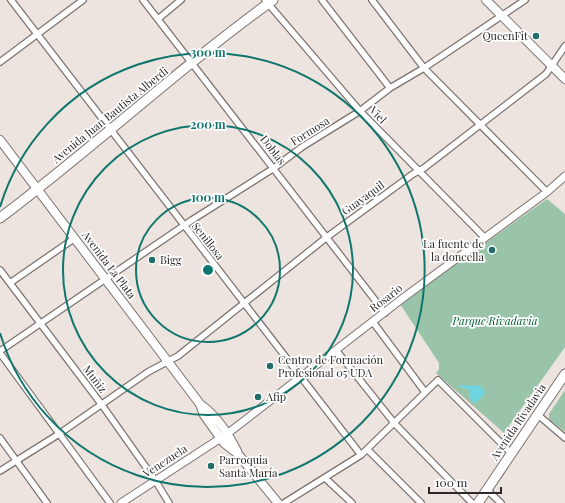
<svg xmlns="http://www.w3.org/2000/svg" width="565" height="503" font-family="'Playfair Display',serif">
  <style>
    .green { fill: #9ac4a9 }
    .water { fill: #71d5e1 }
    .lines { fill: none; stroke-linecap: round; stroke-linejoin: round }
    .minor-casing { stroke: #7c736f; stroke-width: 8 }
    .tertiary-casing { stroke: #7c736f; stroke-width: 9 }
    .secondary-casing { stroke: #7c736f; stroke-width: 10 }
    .primary-casing { stroke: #7c736f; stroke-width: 11 }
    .minor { stroke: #fff; stroke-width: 5.5 }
    .tertiary { stroke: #fff; stroke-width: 7 }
    .secondary { stroke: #fff; stroke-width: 8 }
    .primary { stroke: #fff; stroke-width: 9 }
    .ring { fill: none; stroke: #0f766e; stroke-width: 2 }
    .poi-dot { fill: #226d69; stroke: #fff; stroke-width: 1.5 }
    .labels { text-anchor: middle; stroke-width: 3.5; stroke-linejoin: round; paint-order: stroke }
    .poi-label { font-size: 11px; fill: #2c2827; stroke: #fff; text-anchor: start }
    .street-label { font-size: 11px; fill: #2c2827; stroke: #fff }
    .park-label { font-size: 11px; font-style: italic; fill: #005b33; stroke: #fff }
    .centre { fill: #0f766e; stroke: #fff; stroke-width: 2 }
    .ring-label { font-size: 12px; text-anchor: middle; font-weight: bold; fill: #0f766e; stroke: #fff; stroke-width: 3.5; stroke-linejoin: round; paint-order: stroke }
  </style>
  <rect width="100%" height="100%" fill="#ede4df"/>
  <!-- green -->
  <path class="green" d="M 547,199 L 565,214 L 565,347 L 504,433 L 436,373 L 439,369 L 439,363 L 400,304 Z
    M 565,390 L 565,432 L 549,419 L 549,414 Z"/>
  <!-- water -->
  <path class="water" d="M 460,385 L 481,386 L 485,393 L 478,401 L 474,403 L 469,397 L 470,390 L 460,387 Z"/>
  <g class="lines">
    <!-- minor casing -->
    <g class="minor-casing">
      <path id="minor" d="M 11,0 L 361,455
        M 143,0 L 385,313
        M 265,0 L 360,111 L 485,238
        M 322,0 L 390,88
        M 372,0 L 424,68 L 547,192
        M 158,19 L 181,0
        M 0,62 L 83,0
        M 0,270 L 102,405 L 155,480 L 169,503
        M 10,283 L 75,238
        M 373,322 L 425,392
        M 336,350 L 395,424 L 472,503
        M 0,351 L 192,220 L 274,168 L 302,147 L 360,111 L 390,88 L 424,68 L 525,0
        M 0,353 L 110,503
        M 537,414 L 565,438
        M 0,438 L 47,503
        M 368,450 L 421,503
        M 0,471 L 59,434 L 148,372 L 178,356 L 327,237 L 413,174 L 424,168 L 546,74 L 565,46
        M 325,478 L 352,503
        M 487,490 L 501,503
        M 284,503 L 361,455 L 438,380 L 512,454"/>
    </g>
    <!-- tertiary casing -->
    <g class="tertiary-casing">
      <path id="tertiary" d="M 121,503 L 227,434 L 403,298 L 547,192 L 565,176"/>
    </g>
    <!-- secondary casing -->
    <g class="secondary-casing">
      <path id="secondary" d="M 486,0 L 565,79
        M 0,140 L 200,404 L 204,415 L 224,443 L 238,454 L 278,503
        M 200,404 C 216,415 228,433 237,451"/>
    </g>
    <!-- primary casing -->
    <g class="primary-casing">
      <path id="primary" d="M 0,218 C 93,148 179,68 273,0
        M 478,503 L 565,374"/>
    </g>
    <!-- minor -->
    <use href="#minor" class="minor"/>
    <!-- tertiary -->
    <use href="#tertiary" class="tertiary"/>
    <!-- secondary -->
    <use href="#secondary" class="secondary"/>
    <!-- primary -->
    <use href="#primary" class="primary"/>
  </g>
  <!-- distance rings -->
  <g class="ring">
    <circle cx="208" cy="270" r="72"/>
    <circle cx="208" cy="270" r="145"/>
    <path d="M0 207A217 217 0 1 1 0 333"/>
  </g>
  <!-- markers -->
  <g class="poi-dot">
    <circle cx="536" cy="36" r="4"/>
    <circle cx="492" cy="250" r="4"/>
    <circle cx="152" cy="260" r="4"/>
    <circle cx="270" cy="366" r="4"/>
    <circle cx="258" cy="397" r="4"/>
    <circle cx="211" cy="466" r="4"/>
  </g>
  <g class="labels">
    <!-- poi labels -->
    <g class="poi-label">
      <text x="528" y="40" text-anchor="end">QueenFit</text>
      <text x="484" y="248" text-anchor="end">La fuente de<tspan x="484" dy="13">la doncella</tspan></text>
      <text x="160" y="264">Bigg</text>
      <text x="278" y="364">Centro de Formación<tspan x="278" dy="13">Profesional 05 UDA</tspan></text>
      <text x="266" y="401">Afip</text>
      <text x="219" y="464">Parroquia<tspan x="219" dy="13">Santa María</tspan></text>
    </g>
    <!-- street labels -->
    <g class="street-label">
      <text transform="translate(110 115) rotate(-39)" y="4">Avenida Juan Bautista Alberdi</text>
      <text transform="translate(378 115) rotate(46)" y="4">Viel</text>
      <text transform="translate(310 131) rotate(-32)" y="4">Formosa</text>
      <text transform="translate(273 150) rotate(52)" y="4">Doblas</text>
      <text transform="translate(363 198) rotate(-36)" y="4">Guayaquil</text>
      <text transform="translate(208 241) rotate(52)" y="4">Senillosa</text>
      <text transform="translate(109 265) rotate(53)" y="4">Avenida La Plata</text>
      <text transform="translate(386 298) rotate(-38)" y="4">Rosario</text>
      <text transform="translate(95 379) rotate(53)" y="4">Muñiz</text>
      <text transform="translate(518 422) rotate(-56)" y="4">Avenida Rivadavia</text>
      <text transform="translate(165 461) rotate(-33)" y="4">Venezuela</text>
    </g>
    <!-- park labels -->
    <g class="park-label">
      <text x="495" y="325">Parque Rivadavia</text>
    </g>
  </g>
  <circle cx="208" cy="270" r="6" class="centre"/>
  <g class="ring-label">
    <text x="208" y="57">300 m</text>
    <text x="208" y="129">200 m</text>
    <text x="208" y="202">100 m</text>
  </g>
  <!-- scale -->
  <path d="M429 487v6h72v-6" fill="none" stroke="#2c2827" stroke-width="2"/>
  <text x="435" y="487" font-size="12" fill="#2c2827" stroke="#ffffff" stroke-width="3" paint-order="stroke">100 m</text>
</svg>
